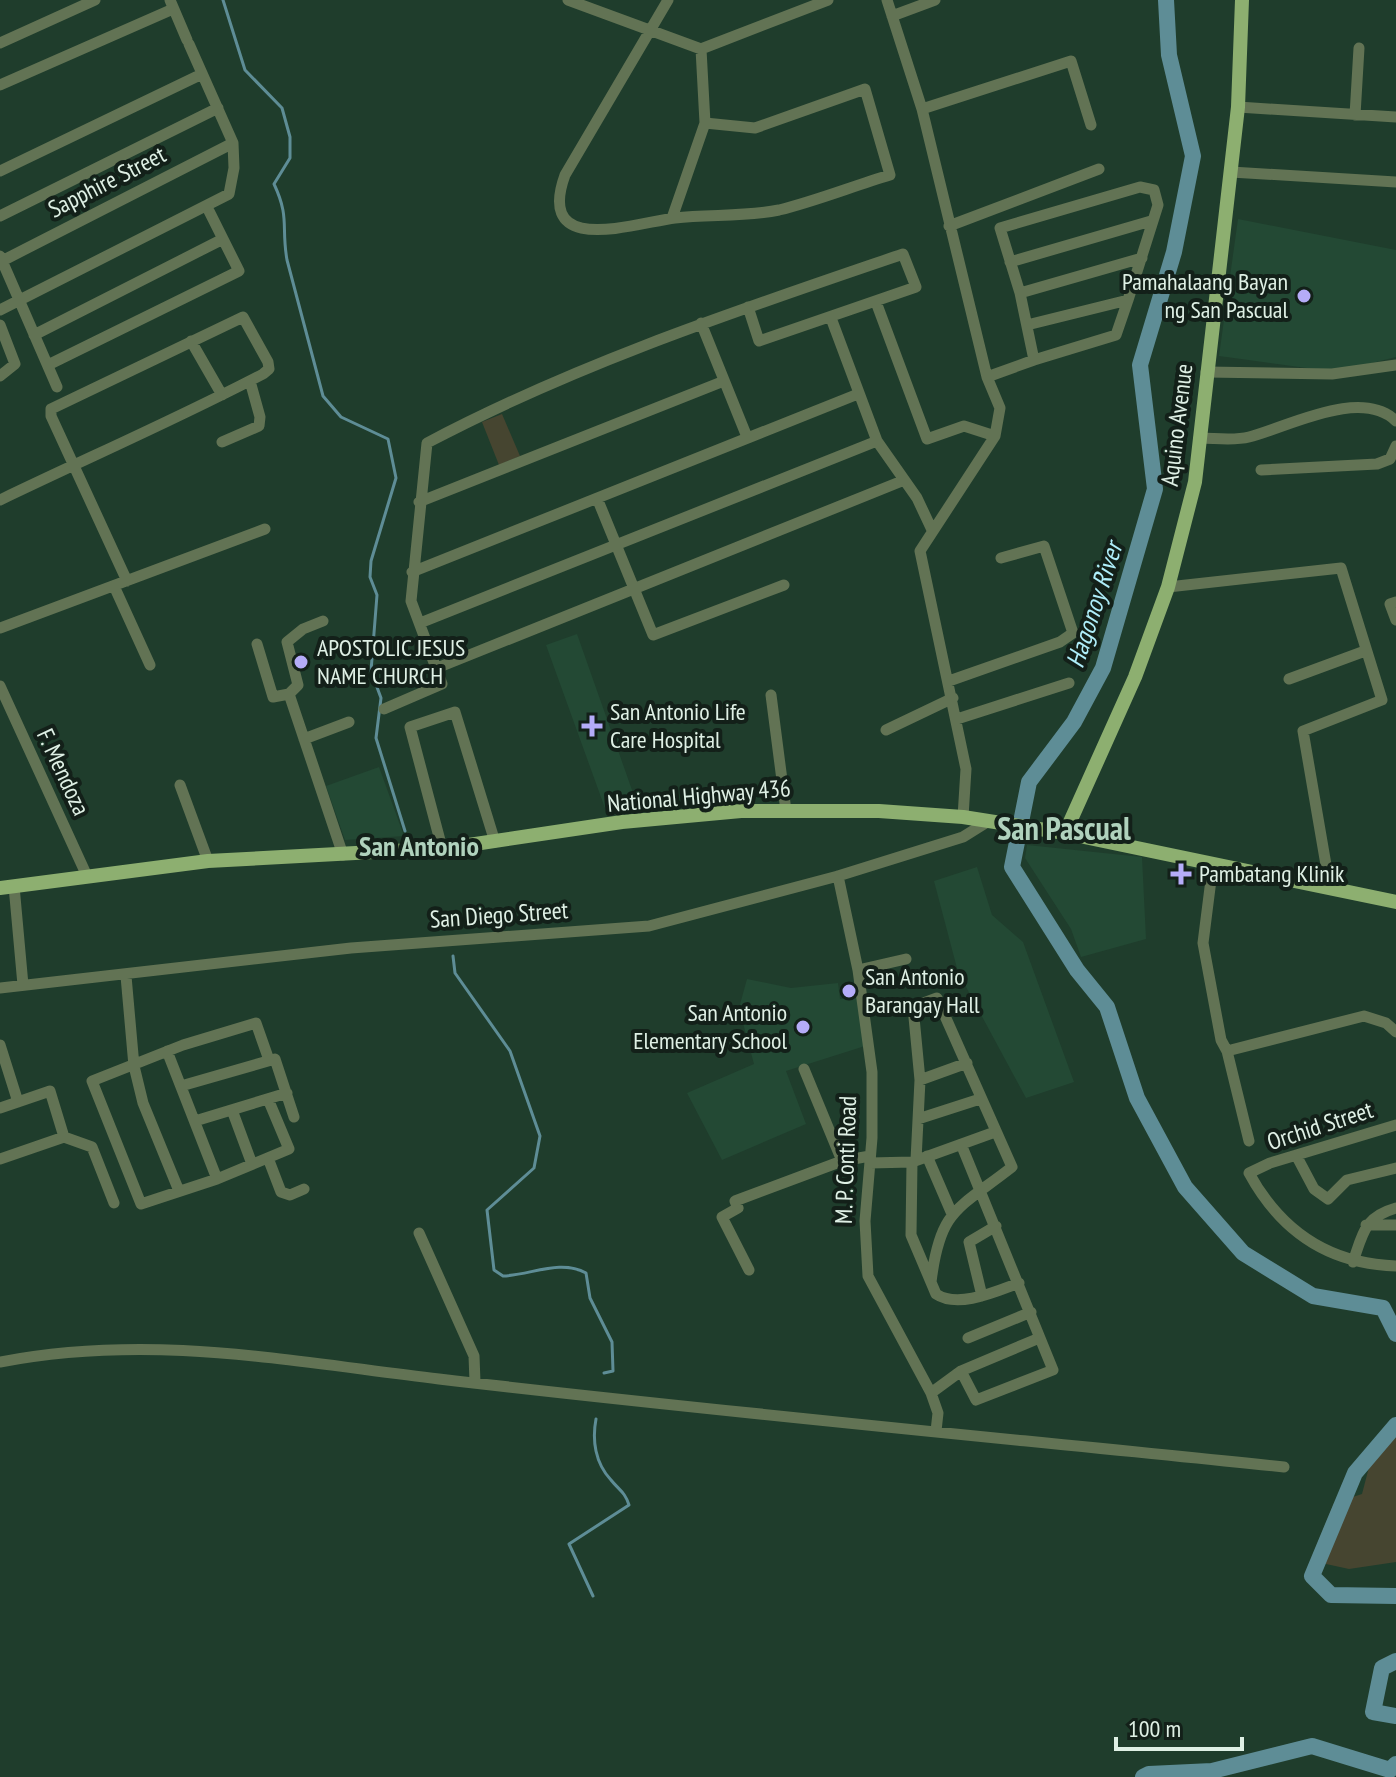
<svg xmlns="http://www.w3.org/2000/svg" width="1396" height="1777" font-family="'PT Sans Narrow',sans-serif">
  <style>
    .built { fill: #234934 }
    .green { fill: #464530 }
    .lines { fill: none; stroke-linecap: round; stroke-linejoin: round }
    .stream { stroke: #5e8d96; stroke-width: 3 }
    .river { stroke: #5e8d96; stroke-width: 16 }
    .minor { stroke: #627354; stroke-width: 11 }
    .major { stroke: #8daf70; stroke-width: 14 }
    .poi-dot { fill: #b5acf8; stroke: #132019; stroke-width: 3 }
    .labels { text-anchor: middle; stroke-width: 8; stroke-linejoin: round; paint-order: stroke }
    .street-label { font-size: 24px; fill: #dff0e5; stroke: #132019 }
    .poi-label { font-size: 24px; fill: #dff0e5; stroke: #132019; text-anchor: start }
    .water-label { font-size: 26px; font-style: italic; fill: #afeefa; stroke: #132019 }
    .quarter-label { font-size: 28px; font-weight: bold; fill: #b0d2bd; stroke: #132019 }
    .district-label { font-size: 32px; font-weight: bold; fill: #b0d2bd; stroke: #132019 }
  </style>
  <rect width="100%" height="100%" fill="#1f3d2c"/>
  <!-- built -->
  <path class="built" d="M 1238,219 L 1396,250 L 1396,357 L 1336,372 L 1219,356 Z
    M 577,634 L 638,807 L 606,811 L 546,645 Z
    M 379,767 L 404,836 L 345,840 L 326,786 Z
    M 1027,845 L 1142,857 L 1146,939 L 1081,957 L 1071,929 L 1025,858 Z
    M 977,867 L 992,915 L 1023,942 L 1074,1082 L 1026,1098 L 958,972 L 934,881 Z
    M 747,979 L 791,988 L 838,983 L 840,999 L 860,997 L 865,1046 L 786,1071 L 806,1124 L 722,1160 L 687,1093 L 754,1064 L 739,1008 Z"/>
  <!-- green -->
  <path class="green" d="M 502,414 L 520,456 L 499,465 L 482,422 Z
    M 1396,1434 L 1396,1562 L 1349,1569 L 1326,1564 L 1315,1549 L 1334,1503 L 1362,1494 L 1374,1448 Z"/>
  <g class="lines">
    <!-- stream -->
    <path class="stream" d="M 223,0 L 245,70 L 282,108 L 290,137 L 290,158 L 274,184 C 290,218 281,226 287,260 L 323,396 L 341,417 L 388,439 L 396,478 L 371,561 L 370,577 L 377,595 L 371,671 L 381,698 L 376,738 L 405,831
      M 453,956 L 455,973 L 510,1051 L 540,1136 L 534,1168 L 487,1210 L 494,1270 L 503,1276 C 531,1275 560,1259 586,1273 L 590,1298 L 612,1342 L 613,1371 L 604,1373
      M 593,1596 L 569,1544 L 629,1505 C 625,1492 619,1490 611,1480 C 595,1463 592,1440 596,1419"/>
    <!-- river -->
    <path class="river" d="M 1166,0 L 1169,55 L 1193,156 L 1174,252 L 1140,365 L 1155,489 L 1103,668 L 1074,722 L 1029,782 L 1012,867 L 1077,970 L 1107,1007 L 1137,1098 L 1185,1187 L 1243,1253 L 1313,1296 L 1383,1308 L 1396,1334
      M 1396,1425 L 1355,1473 L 1312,1576 L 1331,1595 L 1396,1596
      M 1396,1661 L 1382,1668 L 1373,1712 L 1396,1716
      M 1143,1777 L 1149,1774 L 1212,1771 L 1312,1746 L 1390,1770 L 1396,1764"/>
    <!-- minor -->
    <path class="minor" d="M 170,0 L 187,40
      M 568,0 L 701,49 L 828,0
      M 668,0 L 565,175 C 535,258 635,223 675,218 C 709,214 746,217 779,210 C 816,201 853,186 890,175 L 865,89 L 755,128 L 705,123
      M 887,0 L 922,109 L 987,377 L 1000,408 L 995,436 L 920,551 L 966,769 L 963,817
      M 892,16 L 935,0
      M 0,43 L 95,0
      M 0,85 L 173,9
      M 1238,107 L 1396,117
      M 922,109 L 1071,61 L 1091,125
      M 1355,115 L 1359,48
      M 0,171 L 202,74
      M 1231,172 L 1396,182
      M 0,216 L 218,108
      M 672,218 L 705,123 L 701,49
      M 949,226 L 1099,169
      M 0,256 L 57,387
      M 2,261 L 233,143
      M 1010,262 L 1151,221
      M 1020,293 L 1142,258
      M 876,302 L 927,439 L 964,426 L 995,436
      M 0,310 L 229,194 L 234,168 L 233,143 L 189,44
      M 831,318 L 877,441 L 917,498 L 932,530
      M 701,323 L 747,437
      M 0,325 L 15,364 L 0,376
      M 1027,325 L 1128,300 L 1116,335 L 1034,360
      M 34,335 L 223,239
      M 191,341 L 222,395
      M 48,365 L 239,271 L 207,207
      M 1206,372 L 1332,374 L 1396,365
      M 987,377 L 1034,360 L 1020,293 L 1000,228 L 1140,187 L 1154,190 L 1158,205 L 1128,300
      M 1199,438 C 1215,438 1234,441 1249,437 C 1288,427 1361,387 1396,421
      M 222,442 L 259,426 L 260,417 L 250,381
      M 1261,470 L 1377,464 L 1390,459 L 1396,446
      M 597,498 L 653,635 L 784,585
      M 0,500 C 87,458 177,419 263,374 L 269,369 L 268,362 L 243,317 L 51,409 L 51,416 L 127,581
      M 419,502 L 724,381
      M 412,572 L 858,394
      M 114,586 L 150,665
      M 1168,587 L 1341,568 L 1382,700 L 1303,731 L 1330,888
      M 1396,602 L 1390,604 L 1396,620
      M 420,623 L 877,441
      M 0,628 L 265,529
      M 257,644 L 273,697 L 289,694 L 298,685 L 287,642 L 303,629 L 323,621
      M 437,668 L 902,481
      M 1289,679 L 1365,651
      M 949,681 L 1060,642 L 1073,633 L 1044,546 L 1001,558
      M 0,686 L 87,876
      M 289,694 L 343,855
      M 771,695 L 786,811
      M 384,709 L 442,684 L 411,601 L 427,443 C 578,363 742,309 903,254 L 916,287 L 759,341 L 748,307
      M 957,719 L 1069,683
      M 886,730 L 953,698
      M 304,739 L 349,722
      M 180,785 L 208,861
      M 442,848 L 410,727 L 455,712 L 495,842
      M 1213,864 L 1203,943 L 1221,1040 L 1227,1051 L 1249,1141
      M 838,876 L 858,970 L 872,1072 L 872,1138 L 865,1221 L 868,1276 L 931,1393 L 938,1413 L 936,1431
      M 14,886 L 23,985
      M 858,970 L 906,959
      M 126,976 L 134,1066 L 143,1103 L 179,1191
      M 0,988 L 351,948 L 649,926 L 838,876 L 963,837 L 987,822
      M 0,1045 L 18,1102
      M 167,1051 L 217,1179
      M 1227,1051 L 1364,1016 L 1386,1023 L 1396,1032
      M 804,1069 L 842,1161
      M 920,1080 L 967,1063
      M 181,1086 L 275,1059 L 294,1117
      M 268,1099 L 289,1149 L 217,1179 L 141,1204 L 92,1081 L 183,1045 L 256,1023 L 269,1060
      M 0,1108 L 50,1091 L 64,1137
      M 232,1110 L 252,1164
      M 918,1119 L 980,1099
      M 195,1121 L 287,1093
      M 1396,1125 L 1270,1163 L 1249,1173 C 1281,1232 1330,1264 1396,1266
      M 961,1144 L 1053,1370 L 976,1400 L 961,1371
      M 1296,1155 L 1314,1189 L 1328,1199 L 1347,1180 L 1396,1168
      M 927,1156 L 952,1214
      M 268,1158 L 281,1192 L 290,1195 L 304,1189
      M 0,1159 L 64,1137 L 92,1147 L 114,1203
      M 916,1160 L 920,1080 L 913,1007 L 937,998 L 1012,1167 C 957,1210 940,1209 931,1282
      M 912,1162 L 911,1235 L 936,1294 C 958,1309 997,1291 1019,1283
      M 870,1163 L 912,1162 L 995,1132
      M 1366,1225 L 1396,1225
      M 419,1233 L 474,1356 L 475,1382
      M 1353,1262 C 1363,1233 1364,1217 1396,1208
      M 749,1270 L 722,1217 L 738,1208 L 735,1201 L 842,1161 L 870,1156
      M 982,1296 L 969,1242 L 996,1226
      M 968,1338 L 1031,1312
      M 0,1362 C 153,1333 287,1361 439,1379 C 720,1412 1003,1438 1284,1467
      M 931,1393 L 961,1371 L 1037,1339"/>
    <!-- major -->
    <path class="major" d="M 1065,833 L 1135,677 L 1168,587 L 1195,482 L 1238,107 L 1242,0
      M 0,888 L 208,861 L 448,848 L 622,822 L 741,811 L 879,811 L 963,817 L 1065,833 L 1396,902"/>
  </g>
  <!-- markers -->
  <g class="poi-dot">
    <circle cx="1304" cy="296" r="8"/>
    <circle cx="301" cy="662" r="8"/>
    <path d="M588 714h8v8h8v8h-8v8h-8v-8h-8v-8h8z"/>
    <path d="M1177 862h8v8h8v8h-8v8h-8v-8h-8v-8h8z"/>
    <circle cx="849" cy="991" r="8"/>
    <circle cx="803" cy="1027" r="8"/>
  </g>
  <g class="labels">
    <!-- street labels -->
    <g class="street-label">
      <text transform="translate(107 182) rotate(-27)" y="8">Sapphire Street</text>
      <text transform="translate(1177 425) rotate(-83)" y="8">Aquino Avenue</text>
      <text transform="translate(63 772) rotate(65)" y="8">F. Mendoza</text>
      <text transform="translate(699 796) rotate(-5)" y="8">National Highway 436</text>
      <text transform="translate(499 915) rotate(-4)" y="8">San Diego Street</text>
      <text transform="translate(1320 1126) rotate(-18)" y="8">Orchid Street</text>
      <text transform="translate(846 1160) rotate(-88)" y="8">M. P. Conti Road</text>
    </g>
    <!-- poi labels -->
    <g class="poi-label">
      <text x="1288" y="290" text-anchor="end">Pamahalaang Bayan<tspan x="1288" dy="28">ng San Pascual</tspan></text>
      <text x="317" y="656">APOSTOLIC JESUS<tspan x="317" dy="28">NAME CHURCH</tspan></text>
      <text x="610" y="720">San Antonio Life<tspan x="610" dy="28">Care Hospital</tspan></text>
      <text x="1199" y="882">Pambatang Klinik</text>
      <text x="865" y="985">San Antonio<tspan x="865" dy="28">Barangay Hall</tspan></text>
      <text x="787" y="1021" text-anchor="end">San Antonio<tspan x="787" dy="28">Elementary School</tspan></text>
    </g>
    <!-- water labels -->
    <g class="water-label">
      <text transform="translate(1094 605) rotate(-72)" y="9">Hagonoy River</text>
    </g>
    <!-- quarter labels -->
    <g class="quarter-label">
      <text x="419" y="856">San Antonio</text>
    </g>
    <!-- district labels -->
    <g class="district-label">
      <text x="1064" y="840">San Pascual</text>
    </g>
  </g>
  <!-- scale -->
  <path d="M1116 1737v12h126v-12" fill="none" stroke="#dff0e5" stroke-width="4"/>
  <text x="1128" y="1737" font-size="24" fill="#dff0e5" stroke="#132019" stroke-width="6" paint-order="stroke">100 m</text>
</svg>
